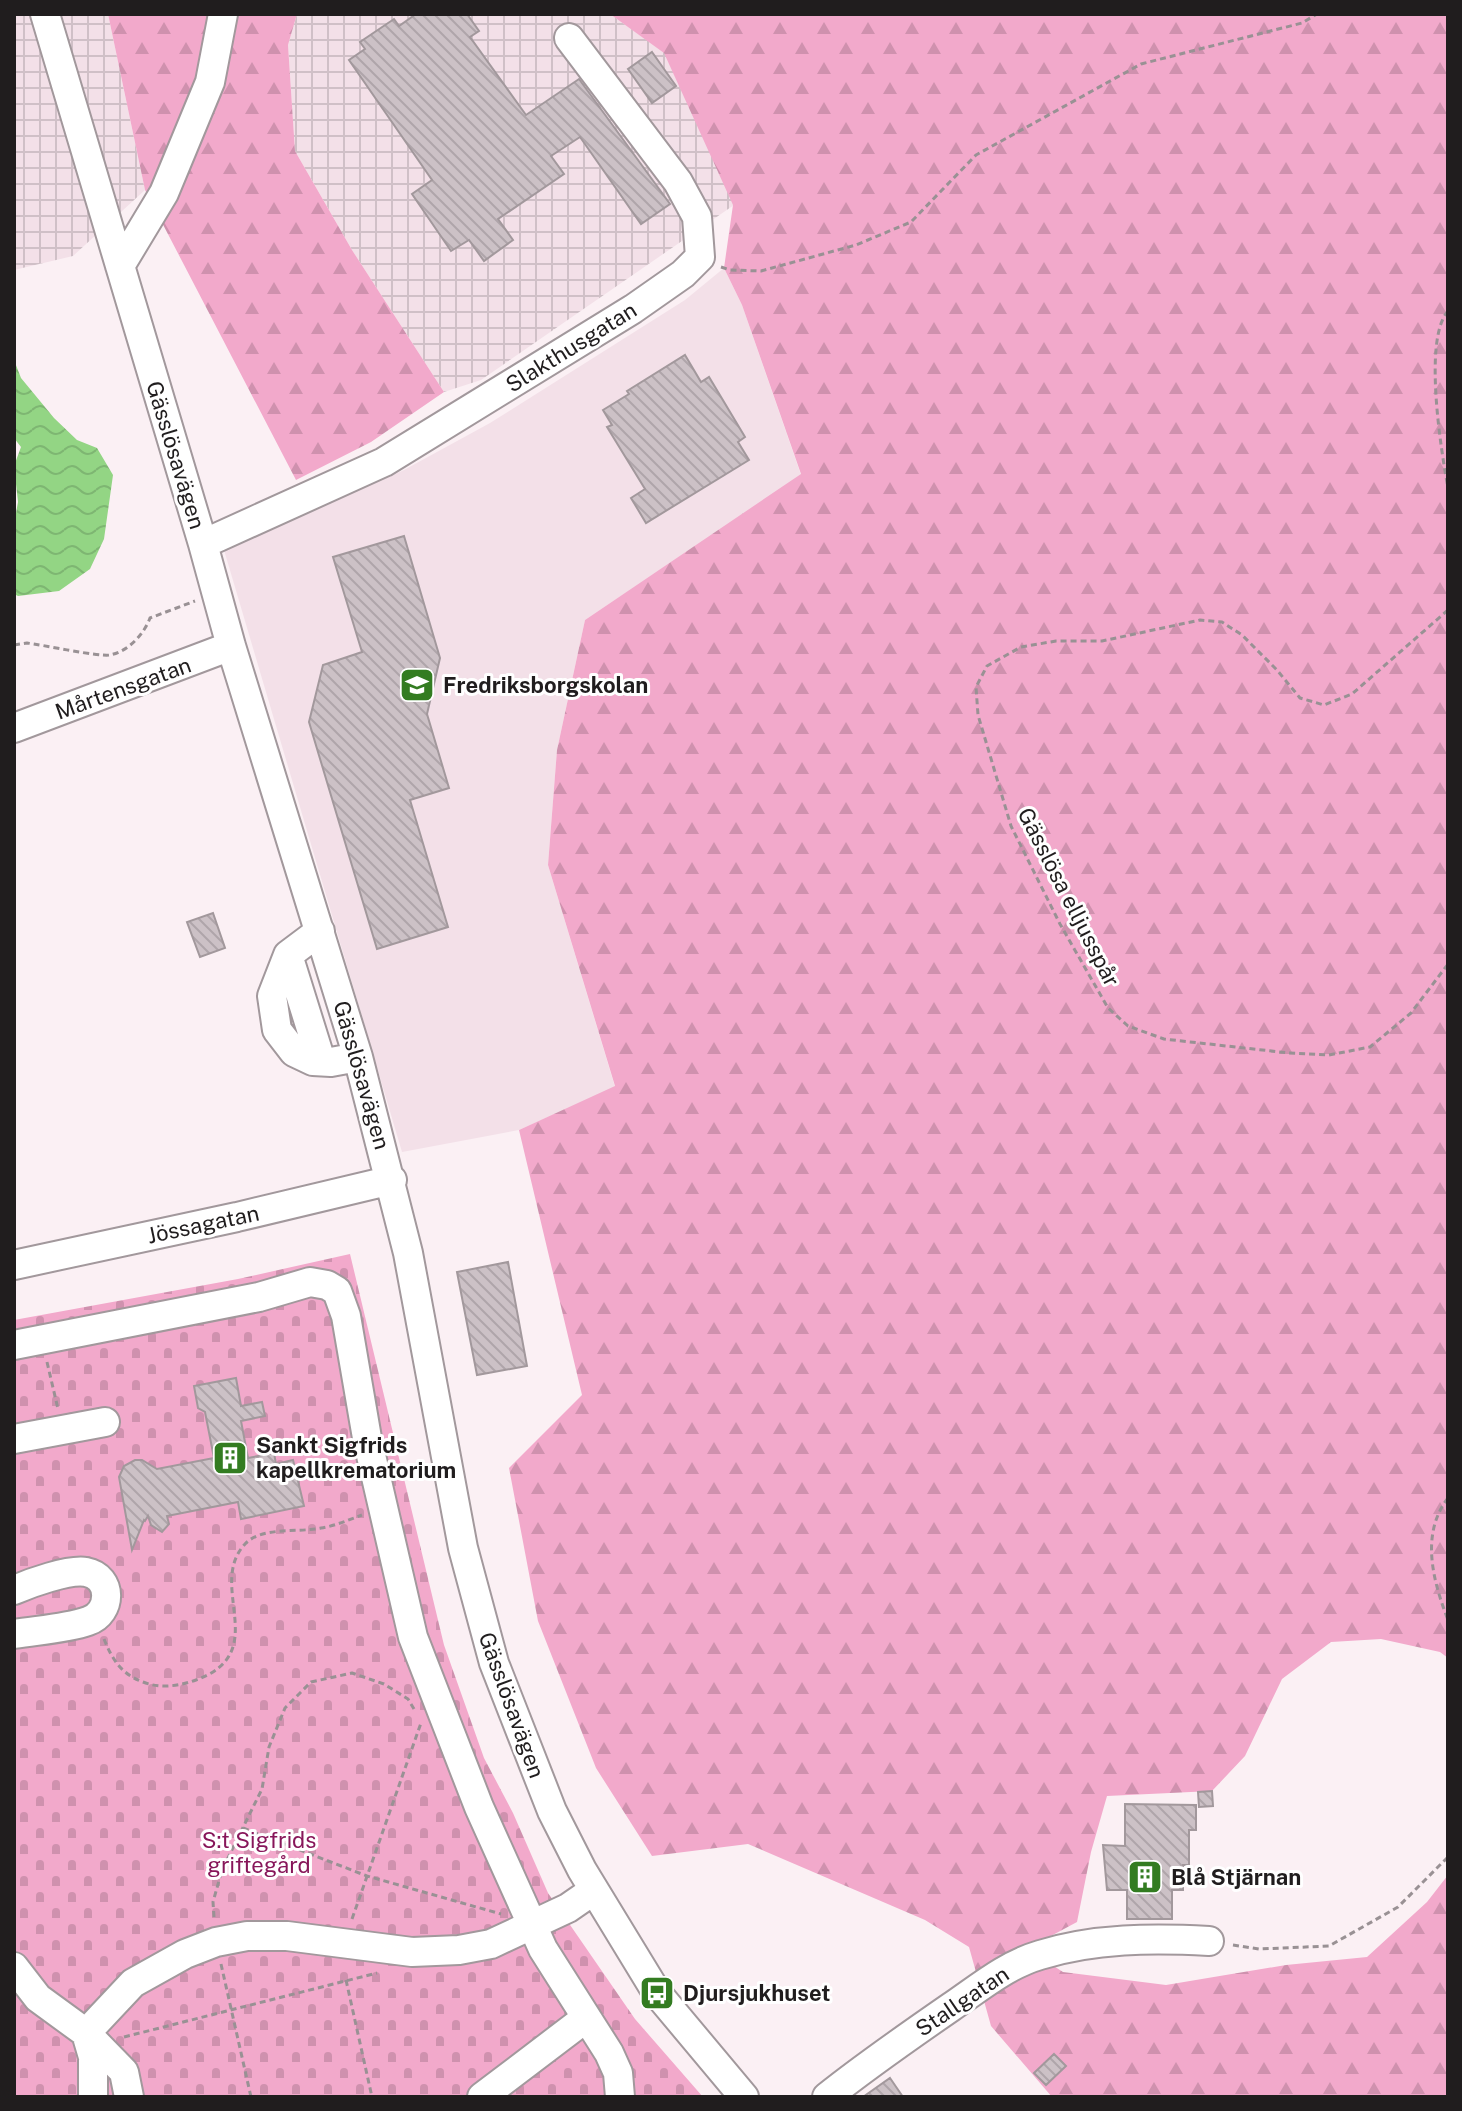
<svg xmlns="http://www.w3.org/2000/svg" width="1462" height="2111" font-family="'Public Sans',sans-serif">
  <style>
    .built { fill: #f3e0e8 }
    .industrial { fill: url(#industrial-grid) }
    .forest { fill: url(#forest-firs) }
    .cemetery { fill: url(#cemetery-stones) }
    .water { fill: url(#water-waves) }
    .building { fill: url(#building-back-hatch); stroke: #a2989c; stroke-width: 2 }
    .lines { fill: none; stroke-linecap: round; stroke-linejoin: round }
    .minor-casing { stroke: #a2989c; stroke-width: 32 }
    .path { stroke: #999194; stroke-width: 3; stroke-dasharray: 6 4; stroke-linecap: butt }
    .minor { stroke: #fff; stroke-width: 28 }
    .labels { text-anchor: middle; stroke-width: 6; stroke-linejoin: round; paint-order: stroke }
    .street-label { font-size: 22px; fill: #201d1e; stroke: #fff }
    .poi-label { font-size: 22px; font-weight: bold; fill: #201d1e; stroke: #fff; text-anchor: start }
    .park-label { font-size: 22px; fill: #87165a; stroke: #fff }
  </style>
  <defs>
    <pattern id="industrial-grid" width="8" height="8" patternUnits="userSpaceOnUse" patternTransform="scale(2)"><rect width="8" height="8" fill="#f3e0e8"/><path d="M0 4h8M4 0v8" fill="none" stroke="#d0c0c7"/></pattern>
    <pattern id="forest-firs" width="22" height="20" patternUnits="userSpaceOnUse" patternTransform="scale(2)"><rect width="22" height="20" fill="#f2a9cb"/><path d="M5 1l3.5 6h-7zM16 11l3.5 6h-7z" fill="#cf91ae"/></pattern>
    <pattern id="cemetery-stones" width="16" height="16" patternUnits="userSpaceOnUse" patternTransform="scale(2)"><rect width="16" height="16" fill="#f2a9cb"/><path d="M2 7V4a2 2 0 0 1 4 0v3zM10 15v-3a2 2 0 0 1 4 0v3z" fill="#cf91ae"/></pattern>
    <pattern id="water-waves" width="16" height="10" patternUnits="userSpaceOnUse" patternTransform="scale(2)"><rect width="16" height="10" fill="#93d584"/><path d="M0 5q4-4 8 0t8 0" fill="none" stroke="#7eb672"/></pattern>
    <pattern id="building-back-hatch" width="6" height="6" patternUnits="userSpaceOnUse" patternTransform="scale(2)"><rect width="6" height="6" fill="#ccc1c6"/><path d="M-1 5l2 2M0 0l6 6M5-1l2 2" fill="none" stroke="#afa5aa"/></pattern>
  </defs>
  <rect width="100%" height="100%" fill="#fbf0f4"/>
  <!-- built -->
  <path class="built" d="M 724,268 L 742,305 L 801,475 L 585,620 L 557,750 L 548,865 L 615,1087 L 519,1130 L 402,1152 L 224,550 L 404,470 L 490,423 L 685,300 Z"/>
  <!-- industrial -->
  <path class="industrial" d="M 14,14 L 108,14 L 145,190 L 73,256 L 14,270 Z
    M 297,14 L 610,14 L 664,52 L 734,205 L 481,380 L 444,392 L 352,250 L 295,151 L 288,45 Z"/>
  <!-- forest -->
  <path class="forest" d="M 108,14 L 297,14 L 288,45 L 295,151 L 352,250 L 444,392 L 371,442 L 296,480 L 145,190 Z
    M 610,14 L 1448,14 L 1448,1658 L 1440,1652 L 1381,1639 L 1331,1642 L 1282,1679 L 1245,1756 L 1212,1791 L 1107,1796 L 1091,1852 L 1077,1922 L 1049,1937 L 1049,1963 L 1063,1972 L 1166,1985 L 1286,1965 L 1367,1957 L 1427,1902 L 1448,1875 L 1448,2097 L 1052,2097 L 991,2026 L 969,1947 L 925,1920 L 748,1844 L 652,1856 L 596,1768 L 538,1621 L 509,1468 L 582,1395 L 519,1130 L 615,1086 L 548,865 L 557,750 L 585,620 L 801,474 L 742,305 L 724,268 L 733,205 L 664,53 Z"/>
  <!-- cemetery -->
  <path class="cemetery" d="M 350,1254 L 444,1645 L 484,1758 L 513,1813 L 548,1893 L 635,2019 L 703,2097 L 14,2097 L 14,1320 L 238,1279 Z"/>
  <!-- water -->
  <path class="water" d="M 14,360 L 21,378 L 54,418 L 77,440 L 97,448 L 113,475 L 104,539 L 90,569 L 59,591 L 18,596 L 14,594 L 14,524 L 18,502 L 14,466 L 21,447 L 14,438 Z"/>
  <!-- building -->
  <path class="building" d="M 416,14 L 467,14 L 479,31 L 470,37 L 526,115 L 579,79 L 670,204 L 641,224 L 580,137 L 551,156 L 564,174 L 498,219 L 513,240 L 484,261 L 469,240 L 451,251 L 412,194 L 432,180 L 349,60 L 365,49 L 360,42 L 394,19 L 399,26 Z
    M 652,52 L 676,86 L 652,103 L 628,69 Z
    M 685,355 L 701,382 L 709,377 L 745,437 L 738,442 L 749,460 L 646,523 L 631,498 L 645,489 L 607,427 L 612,425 L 603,410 L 629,394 L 627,391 Z
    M 404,536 L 440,658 L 427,714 L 449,788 L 410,800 L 448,927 L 377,949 L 309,722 L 323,665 L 362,652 L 333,557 Z
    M 213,913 L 225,948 L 200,957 L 187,922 Z
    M 508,1262 L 527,1366 L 477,1375 L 457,1272 Z
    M 236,1378 L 241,1406 L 262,1402 L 265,1416 L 241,1421 L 248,1458 L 274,1453 L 276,1464 L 293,1460 L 304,1506 L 241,1519 L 238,1502 L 167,1516 L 169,1524 L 162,1532 L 151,1525 L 148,1516 L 145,1521 L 144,1520 L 132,1550 L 119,1477 L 124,1466 L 135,1460 L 142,1460 L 157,1469 L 214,1458 L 205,1412 L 198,1408 L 194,1386 Z
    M 1212,1791 L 1213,1806 L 1199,1807 L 1198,1792 Z
    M 1125,1804 L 1196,1805 L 1196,1830 L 1189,1830 L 1189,1865 L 1183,1865 L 1183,1890 L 1172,1890 L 1172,1919 L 1127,1919 L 1127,1890 L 1107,1890 L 1103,1845 L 1125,1846 Z
    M 1054,2054 L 1066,2066 L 1046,2085 L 1034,2073 Z
    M 890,2078 L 903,2097 L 863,2097 Z"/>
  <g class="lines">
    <!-- minor casing -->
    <g class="minor-casing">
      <path id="minor" d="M 45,14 L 203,544 L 231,646 L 358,1057 L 408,1253 L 463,1548 L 494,1663 L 552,1811 L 582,1870 L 657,1993 L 744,2097
        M 120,266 L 164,193 L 210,82 L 223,14
        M 203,544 L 384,462 L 633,309 L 683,274 L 700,257 L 697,217 L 678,182 L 569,38
        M 14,728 L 231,646
        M 320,931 L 288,955 L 272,996 L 277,1030 L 294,1052 L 313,1061 L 331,1062 L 358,1057
        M 288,955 L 321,1061
        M 14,1265 L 237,1217 L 392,1180
        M 14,1345 L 259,1297 L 310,1282 L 327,1285 L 337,1291 L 346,1316 L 367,1438 L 413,1637 L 479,1807 L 543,1949 L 609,2053 L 618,2073 L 620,2097
        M 14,1439 L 105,1422
        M 14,1590 C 30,1583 69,1569 86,1572 C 113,1577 112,1613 88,1621 C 65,1629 38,1630 14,1634
        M 14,1967 L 38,1998 L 86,2033 L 93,2057 L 93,2097
        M 129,2097 L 124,2072 L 86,2033 L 133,1983 L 185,1954 L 216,1942 L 247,1936 L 287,1936 L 412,1952 L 459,1950 L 491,1944 L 568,1908 L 594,1890
        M 482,2097 L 586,2018
        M 827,2097 C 867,2065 909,2036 951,2007 C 979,1988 1006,1965 1040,1955 C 1094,1938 1153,1938 1209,1941"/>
    </g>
    <!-- path -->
    <path class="path" d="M 721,267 L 730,270 L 761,271 L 856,245 L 911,222 L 976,155 L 1141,64 L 1302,23 L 1317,14
      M 1448,311 C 1423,339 1441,450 1448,488
      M 1448,610 L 1352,694 L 1324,705 L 1300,698 L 1277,670 L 1242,635 L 1222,622 L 1200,620 L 1102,641 L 1056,641 L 1021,647 L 987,666 L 976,687 L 978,715 L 1011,826 L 1060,924 L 1108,1008 L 1128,1026 L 1164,1039 L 1289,1053 L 1329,1055 L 1370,1047 L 1411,1013 L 1448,964
      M 14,645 L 27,643 C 44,645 98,657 110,655 C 129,651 144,634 150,618 L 195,601
      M 47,1362 L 58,1409
      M 1448,1498 C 1420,1534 1433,1581 1448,1620
      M 104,1639 C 112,1659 121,1674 143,1682 C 160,1689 179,1686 196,1680 C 273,1652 206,1586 245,1544 C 262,1526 298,1533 321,1528 C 335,1526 348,1520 362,1515
      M 243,1828 L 367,1876 L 501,1914
      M 214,1917 L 213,1902 L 222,1870 L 262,1789 L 269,1747 L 285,1708 L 311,1682 L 352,1673 L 384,1684 L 408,1699 L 414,1709
      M 352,1919 L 421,1723
      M 1233,1945 L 1259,1949 L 1329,1946 L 1398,1907 L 1448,1857
      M 221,1964 L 251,2097
      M 346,1980 L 372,2097
      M 124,2037 L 377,1973"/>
    <!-- minor -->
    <use href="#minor" class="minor"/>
  </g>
  <!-- icons -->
  <defs>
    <g id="school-square" transform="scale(1.8)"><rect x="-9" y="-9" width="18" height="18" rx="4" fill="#337c21" stroke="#fff"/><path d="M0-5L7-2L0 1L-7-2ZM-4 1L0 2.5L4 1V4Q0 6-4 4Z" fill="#fff"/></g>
    <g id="building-square" transform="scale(1.8)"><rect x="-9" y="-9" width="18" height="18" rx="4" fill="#337c21" stroke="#fff"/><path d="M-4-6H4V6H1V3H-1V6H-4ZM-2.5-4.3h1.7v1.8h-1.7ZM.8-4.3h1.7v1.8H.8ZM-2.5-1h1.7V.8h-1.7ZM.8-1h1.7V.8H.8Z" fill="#fff"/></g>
    <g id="bus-square" transform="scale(1.8)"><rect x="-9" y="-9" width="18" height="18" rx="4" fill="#337c21" stroke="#fff"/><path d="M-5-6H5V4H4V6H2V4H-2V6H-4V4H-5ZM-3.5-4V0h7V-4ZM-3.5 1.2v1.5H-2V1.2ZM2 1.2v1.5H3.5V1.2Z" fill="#fff"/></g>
  </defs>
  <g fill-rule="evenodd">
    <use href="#school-square" x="417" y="685"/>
    <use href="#building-square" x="230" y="1458"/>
    <use href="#building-square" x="1145" y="1877"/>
    <use href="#bus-square" x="657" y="1993"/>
  </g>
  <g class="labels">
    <!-- street labels -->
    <g class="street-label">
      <text transform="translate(571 347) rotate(-32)" y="8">Slakthusgatan</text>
      <text transform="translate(176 455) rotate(73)" y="8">Gässlösavägen</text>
      <text transform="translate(123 688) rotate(-20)" y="8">Mårtensgatan</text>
      <text transform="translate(1069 897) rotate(63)" y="8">Gässlösa elljusspår</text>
      <text transform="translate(362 1075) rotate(74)" y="8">Gässlösavägen</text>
      <text transform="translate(203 1224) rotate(-12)" y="8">Jössagatan</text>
      <text transform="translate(512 1705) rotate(70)" y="8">Gässlösavägen</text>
      <text transform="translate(962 2001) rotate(-34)" y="8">Stallgatan</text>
    </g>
    <!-- poi labels -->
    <g class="poi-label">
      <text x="443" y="693">Fredriksborgskolan</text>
      <text x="256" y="1453">Sankt Sigfrids<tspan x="256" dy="25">kapellkrematorium</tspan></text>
      <text x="1171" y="1885">Blå Stjärnan</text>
      <text x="683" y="2001">Djursjukhuset</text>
    </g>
    <!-- park labels -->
    <g class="park-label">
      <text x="259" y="1848">S:t Sigfrids<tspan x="259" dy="25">griftegård</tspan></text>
    </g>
  </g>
  <!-- border -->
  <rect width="1462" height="2111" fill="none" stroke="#201d1e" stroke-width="32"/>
</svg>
